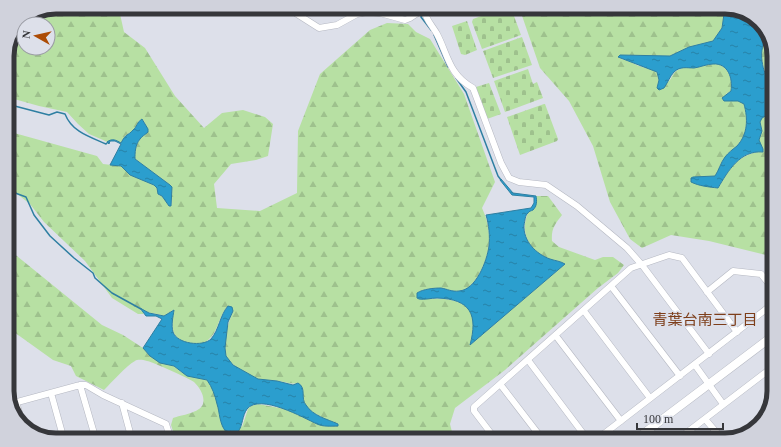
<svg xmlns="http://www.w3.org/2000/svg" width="781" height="447" font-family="'Times New Roman','Noto Sans JP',serif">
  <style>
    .forest { fill: url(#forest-firs); fill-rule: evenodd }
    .cemetery { fill: url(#cemetery-stones) }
    .water { fill: url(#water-ripples); stroke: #2e7fa2 }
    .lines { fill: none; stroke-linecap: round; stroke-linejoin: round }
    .stream { stroke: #2e7fa2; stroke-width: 1.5 }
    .minor-casing { stroke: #b5b8c2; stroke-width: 7 }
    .tertiary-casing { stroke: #b5b8c2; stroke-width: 9 }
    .minor { stroke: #fff; stroke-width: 6 }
    .tertiary { stroke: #fff; stroke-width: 8 }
    .labels { text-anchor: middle; stroke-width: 3; stroke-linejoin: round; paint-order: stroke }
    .neighbourhood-label { font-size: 15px; fill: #7d3e1a; stroke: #dde0ea }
    .rim { fill: none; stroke: #36373b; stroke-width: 5 }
  </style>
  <defs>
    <pattern id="forest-firs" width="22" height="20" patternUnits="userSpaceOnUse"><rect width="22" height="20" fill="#b7e0a3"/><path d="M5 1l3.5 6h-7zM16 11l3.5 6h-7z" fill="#9ec18d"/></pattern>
    <pattern id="cemetery-stones" width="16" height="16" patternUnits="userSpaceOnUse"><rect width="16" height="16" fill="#b7e0a3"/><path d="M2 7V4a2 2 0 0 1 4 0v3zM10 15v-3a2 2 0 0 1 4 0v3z" fill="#9ec18d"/></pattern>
    <pattern id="water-ripples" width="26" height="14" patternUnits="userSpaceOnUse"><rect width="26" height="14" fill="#2b9ece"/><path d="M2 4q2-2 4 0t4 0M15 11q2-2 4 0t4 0" fill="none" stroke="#2682a8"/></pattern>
  </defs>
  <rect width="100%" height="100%" fill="#dde0ea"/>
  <!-- forest -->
  <path class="forest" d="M 56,7 L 102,7 L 120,14 L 124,32 L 145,48 L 175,96 L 204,128 L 222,113 L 243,110 L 265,117 L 273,124 L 268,156 L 256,160 L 231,164 L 214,184 L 217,208 L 260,211 L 297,193 L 298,131 L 320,74 L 370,30 L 387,23 L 408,24 L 416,32 L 430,39 L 464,94 L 495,182 L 482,208 C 493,231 491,254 478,276 C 473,283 468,290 459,291 C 453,292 447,289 441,288 C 434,288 423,289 417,293 L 422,299 C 437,298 467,297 472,316 C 475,325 472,336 470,345 L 565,264 C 560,261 555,261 550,259 C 530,252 519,233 528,213 C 534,210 537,202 536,196 L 548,196 L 562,215 C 555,224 551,229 552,241 L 559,247 L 595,260 L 603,257 L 613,257 L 624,265 L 618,273 L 598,288 L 505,370 L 455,408 L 450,424 L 454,440 L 240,440 L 238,437 L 224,440 L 176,440 L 171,425 L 173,418 C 181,415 200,413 203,404 C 205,396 200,388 194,382 C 190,379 153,362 147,361 C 143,360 138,359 135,361 C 126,366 112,382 104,390 L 76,376 L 71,366 L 53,360 L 7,327 L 7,248 L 102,325 L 123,335 L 143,348 L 150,356 L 174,366 L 181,372 L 207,380 L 212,387 L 218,404 L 242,427 L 248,409 L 251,406 L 258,404 L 285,409 L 310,419 L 317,424 L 333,426 C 330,424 327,421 323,418 C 317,414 310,412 305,405 C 300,397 307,388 298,383 C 290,385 284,381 277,381 C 270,380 264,381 258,379 C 249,376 230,365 226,356 C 221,345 229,321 233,311 L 228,306 C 216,320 220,333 203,344 C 194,344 178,343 174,333 C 171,326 173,317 173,310 L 164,316 C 156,313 148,314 141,309 L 140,310 L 144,312 L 143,314 L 138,314 L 112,298 L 85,261 L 44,222 L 30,204 L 7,186 L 7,131 L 97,156 L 103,164 L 121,166 L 130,175 L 154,185 L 157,188 L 159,195 L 162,196 L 169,206 L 171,206 C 172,203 172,188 170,185 L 135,159 C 135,153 135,145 140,139 C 143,135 145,136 148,129 L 143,120 L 139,121 L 134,130 L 125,136 L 121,143 L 115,140 L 107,142 L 103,140 L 89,134 L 78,124 L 67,112 L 39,106 L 7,97 L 7,53 L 21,21 ZM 24,24 L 48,24 L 48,48 L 24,48 Z
    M 519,7 L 725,7 L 722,28 L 713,41 L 689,47 L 670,56 L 620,55 L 621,59 C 628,60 632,63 639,66 C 654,71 663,69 657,88 C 661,86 667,83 670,80 C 673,75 674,71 680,69 C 685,66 690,68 695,68 C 701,67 707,64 713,64 C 728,63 733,79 731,91 L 726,94 L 724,101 L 739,101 L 744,104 C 748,119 748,134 737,146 C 733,149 728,153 725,157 C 721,162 719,170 715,176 L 705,177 L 718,188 C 729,170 735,157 757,152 L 759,135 L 762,131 L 760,122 L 761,118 L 774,111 L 774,257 L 709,241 L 671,235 L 642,248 L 630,239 L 610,202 L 593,146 L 569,101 L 540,68 Z
    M 769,36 L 774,53 L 774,89 C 765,75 754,50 769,36 Z"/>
  <!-- cemetery -->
  <path class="cemetery" d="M 506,7 L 511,8 L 521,35 L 482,49 L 472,22 L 473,19 Z
    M 467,21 L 477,50 L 465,55 L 461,54 L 452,26 Z
    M 522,37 L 532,65 L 493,78 L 483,51 Z
    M 528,69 L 533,84 L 537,82 L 543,98 L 505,112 L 494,81 Z
    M 489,83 L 501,114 L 487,119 L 476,87 Z
    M 544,104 L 545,104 L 558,139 L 557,141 L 520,155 L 507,117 Z"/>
  <!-- water -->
  <path class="water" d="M 725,7 L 749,13 L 767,31 L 769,36 C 758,46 761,65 767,78 C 768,82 772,85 773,89 C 776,95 774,104 774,111 L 762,118 L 760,122 L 762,131 L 759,140 L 763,149 L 763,152 C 740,150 728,171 718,188 C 709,187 699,186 691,182 L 691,178 L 693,177 L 715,176 C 719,170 721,162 725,157 C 728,153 733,149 737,146 C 748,134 748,119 744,104 L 738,101 L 724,101 L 722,98 L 731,91 C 733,78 728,63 713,64 C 707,64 701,67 694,68 C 687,68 680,66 674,72 C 670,76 667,84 664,88 L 659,90 L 657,88 L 659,80 L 657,72 L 618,57 L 620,55 L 670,56 L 689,47 L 713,41 L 722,28 Z
    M 142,119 L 148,129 L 148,132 C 145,135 142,136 140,139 C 135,145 135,153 135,159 L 170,185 L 172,187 L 171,206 L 169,206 L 162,196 L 158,194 L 157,188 L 154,185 L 130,175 L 121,166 L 110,165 L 121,144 L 115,141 L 110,141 L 109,144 L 107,142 C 112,138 116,140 121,143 C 126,133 128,136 133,130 C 137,127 137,122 142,119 Z
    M 501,179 L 513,193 L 536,196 C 537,201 537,206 533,210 C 531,211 529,211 528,213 C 525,215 525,221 524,225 C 523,241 536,254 550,259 C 556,261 560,261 565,264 L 470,345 C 478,315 471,299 437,298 C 431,298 425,300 419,299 L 417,298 L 417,293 C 423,289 434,288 441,288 C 447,289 452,292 459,291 C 476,290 487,261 489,246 C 490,236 489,225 486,215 L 531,208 L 534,203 L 534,197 L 512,195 L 500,180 Z
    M 228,306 L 232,307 L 233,311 L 228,322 L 225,348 L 226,356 L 233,365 L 258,379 L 277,381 L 293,385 L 298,383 C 307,388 300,398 306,405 C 313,416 327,419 338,424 L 338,426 C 331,426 323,427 317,424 C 304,418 260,393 247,409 C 242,416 243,425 238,432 L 226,432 C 219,423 220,413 217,404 C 215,395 212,387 207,380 L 187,376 L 174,366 L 160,363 L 150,356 L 143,348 L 162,319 L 156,316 L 146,316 L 140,308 L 149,313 L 164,316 L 174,310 C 173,317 171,325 173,332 C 177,344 203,347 211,339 C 219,330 220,315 228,306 Z"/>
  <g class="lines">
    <!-- stream -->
    <path class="stream" d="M 422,12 L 421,17 L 431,30
      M 434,35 L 448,67
      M 456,78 L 466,92 L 498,176 L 501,180
      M 7,104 L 49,115 L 57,112 L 65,114 C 72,132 90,137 106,144 L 108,142
      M 7,190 L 26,197 L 34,215 L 50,236 L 74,258 L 93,273 L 95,278 L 112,293 L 141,309"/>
    <!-- minor casing -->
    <g class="minor-casing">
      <path id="minor" d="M 289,7 L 297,14 L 319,28 L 337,25 L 357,14 L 367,12 L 380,13 L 405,20 L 410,18 L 425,8
        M 424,9 C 425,19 432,25 437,34 C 448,55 449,75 473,88 L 501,163 L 509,178 L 519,182 L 546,185 L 577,206 L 627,248 L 642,265 L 709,354
        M 611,286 L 680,376
        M 707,292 L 733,271 L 761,274 L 774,290
        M 584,311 L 650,398
        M 556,336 L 621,421
        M 528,360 L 588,440
        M 695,365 L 723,404
        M 500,384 L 543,440
        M 80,385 L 96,440
        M 51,393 L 64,440
        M 16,402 L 23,425
        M 122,403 L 132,440
        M 10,404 L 80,385 L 86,385 L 103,395 L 166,424 L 171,440
        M 705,419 L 723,440
        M 496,440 L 474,411 L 474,407 L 631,268 L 669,255 L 682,258 L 737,332
        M 596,440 L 774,303
        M 677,440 L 774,366"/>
    </g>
    <!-- tertiary casing -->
    <g class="tertiary-casing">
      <path id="tertiary" d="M 635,440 L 774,335"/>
    </g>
    <!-- minor -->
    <use href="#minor" class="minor"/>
    <!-- tertiary -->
    <use href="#tertiary" class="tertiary"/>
  </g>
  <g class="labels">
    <!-- neighbourhood labels -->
    <g class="neighbourhood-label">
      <text x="705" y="325">青葉台南三丁目</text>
    </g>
  </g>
  <!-- crop -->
  <path d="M0 0H781V447H0ZM56 14H725A42 42 0 0 1 767 56V391A42 42 0 0 1 725 433H56A42 42 0 0 1 14 391V56A42 42 0 0 1 56 14Z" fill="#d0d2dc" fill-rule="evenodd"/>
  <path class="rim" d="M56 14H725A42 42 0 0 1 767 56V391A42 42 0 0 1 725 433H56A42 42 0 0 1 14 391V56A42 42 0 0 1 56 14Z"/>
  <!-- north arrow -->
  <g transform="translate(36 36) rotate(278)"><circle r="19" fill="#dde0ea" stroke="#9a9ca4"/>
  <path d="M0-3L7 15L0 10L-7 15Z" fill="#ac4b05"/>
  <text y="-6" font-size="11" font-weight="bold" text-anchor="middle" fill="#36373b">N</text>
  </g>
  <!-- scale -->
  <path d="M637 423v6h86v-6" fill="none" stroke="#36373b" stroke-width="2"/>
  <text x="643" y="423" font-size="12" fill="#36373b" stroke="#dde0ea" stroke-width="3" paint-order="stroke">100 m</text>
</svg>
